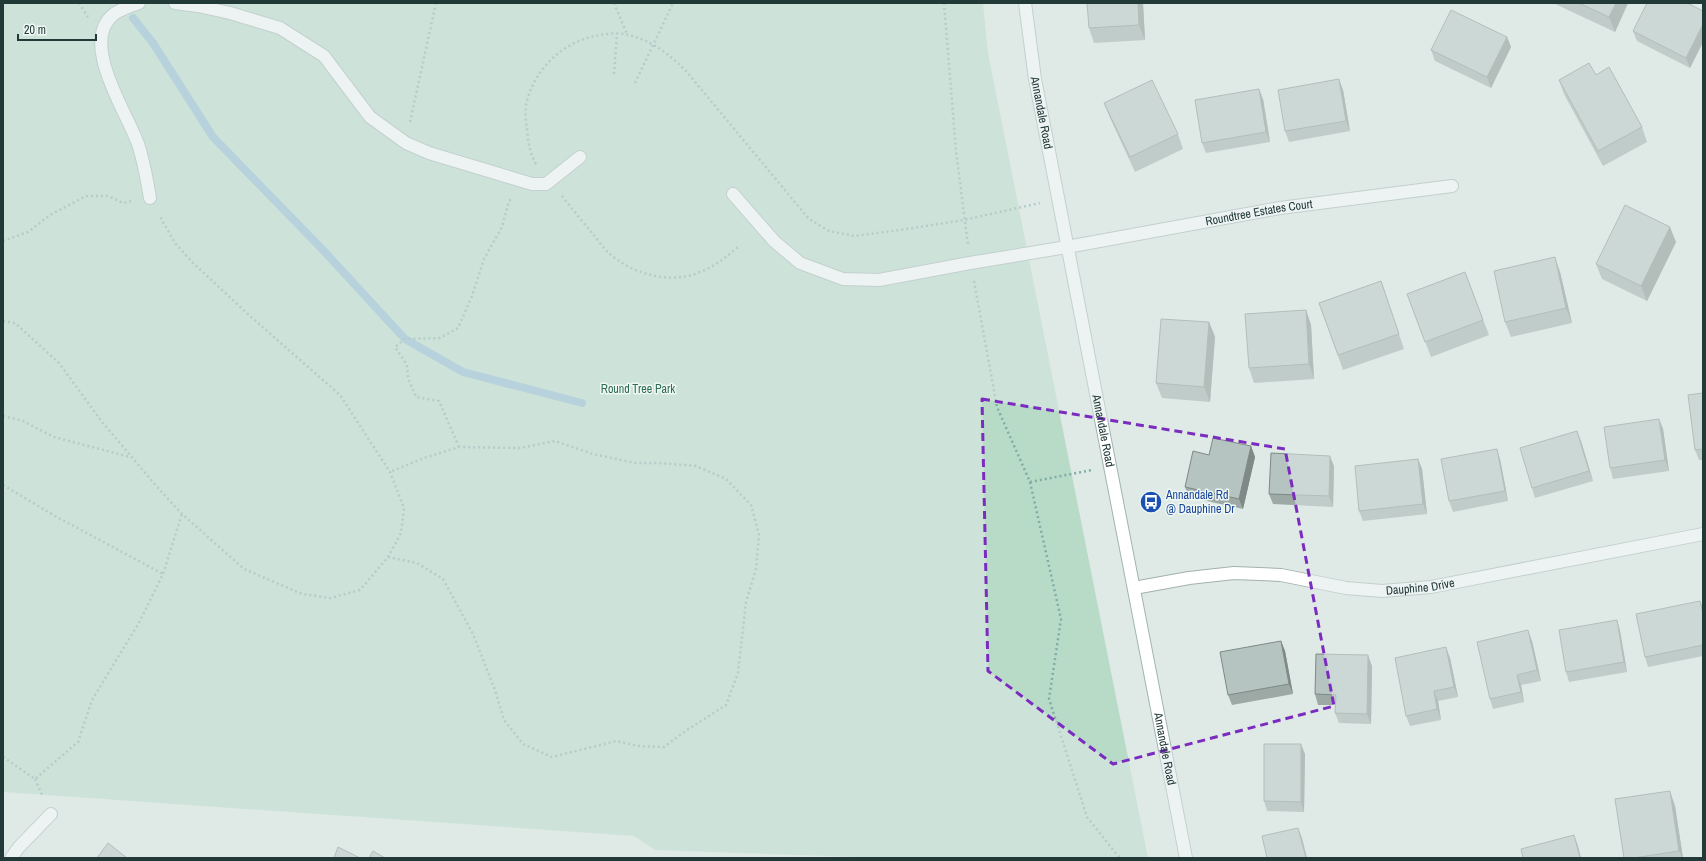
<svg xmlns="http://www.w3.org/2000/svg" width="1706" height="861" font-family="'Archivo Narrow',sans-serif">
  <style>
    .green { fill: #b8dbc8 }
    .lines { fill: none; stroke-linecap: round; stroke-linejoin: round }
    .stream { stroke: #88b6ce; stroke-width: 8 }
    .service-casing { stroke: #a2b1af; stroke-width: 14 }
    .minor-casing { stroke: #a2b1af; stroke-width: 14 }
    .secondary-casing { stroke: #9fb5b1; stroke-width: 14 }
    .path { stroke: #80aca7; stroke-width: 2.5; stroke-dasharray: 2 3; stroke-linecap: butt }
    .service { stroke: #fff; stroke-width: 12 }
    .minor { stroke: #fff; stroke-width: 12 }
    .secondary { stroke: #fff; stroke-width: 12 }
    .wall { fill: #9ca9a5 }
    .shaded-wall { fill: #7f8986 }
    .building { fill: #b5c4c0; stroke: #7f8986 }
    .marked { fill: none; stroke: #7b2cbf; stroke-width: 3; stroke-dasharray: 8 5; stroke-linejoin: round }
    .labels { text-anchor: middle; stroke-width: 3; stroke-linejoin: round; paint-order: stroke }
    .street-label { font-size: 12px; fill: #213937; stroke: #eff7f4 }
    .park-label { font-size: 12px; fill: #2d6e52; stroke: #eff7f4 }
    .transit-label { font-size: 12px; fill: #164399; stroke: #eff7f4; text-anchor: start }
  </style>
  <rect width="100%" height="100%" fill="#dfeae7"/>
  <!-- green -->
  <path class="green" d="M 3,3 L 983,3 L 988,53 L 1148,858 L 883,858 L 655,850 L 634,836 L 3,792 Z"/>
  <g class="lines">
    <!-- stream -->
    <path class="stream" d="M 133,18 L 153,43 L 213,137 L 323,250 L 405,339 L 463,372 L 582,403"/>
    <!-- service casing -->
    <g class="service-casing">
      <path id="service" d="M 139,3 C 130,6 121,9 114,14 C 78,42 128,114 138,144 C 144,162 147,180 150,198
        M 175,3 L 198,6 L 230,13 L 280,28 L 324,56 L 370,117 L 406,143 L 429,153 L 532,184 L 546,184 L 580,157
        M 733,194 L 774,241 L 800,263 L 843,279 L 879,280 L 970,263 L 1067,247"/>
    </g>
    <!-- minor casing -->
    <g class="minor-casing">
      <g id="minor">
        <path id="s1" d="M 1067,247 L 1280,208 L 1452,186"/>
        <path id="s2" d="M 1134,588 L 1189,578 L 1234,573 L 1281,575 L 1346,588 L 1382,591 L 1431,587 L 1703,534"/>
        <path d="M 11,858 L 19,847 L 51,814"/>
      </g>
    </g>
    <!-- secondary casing -->
    <g class="secondary-casing">
      <g id="secondary">
        <path id="s3" d="M 1025,3 L 1035,79 L 1186,858"/>
      </g>
    </g>
    <!-- path -->
    <path class="path" d="M 79,3 L 88,17
      M 614,3 L 627,34
      M 944,3 L 956,151 L 968,245
      M 614,74 L 617,33
      M 635,83 L 673,3
      M 410,122 L 436,3
      M 536,164 C 530,154 528,142 527,129 C 526,122 525,113 526,105 C 533,71 561,43 595,36 C 605,34 617,32 628,35 C 651,40 669,54 686,71 L 809,219 L 829,231 L 854,236 L 900,230 L 964,220 L 1040,203
      M 562,196 C 572,209 583,222 593,234 C 598,240 603,248 609,253 C 632,274 670,285 700,272 C 714,267 726,257 738,247
      M 3,241 L 28,232 L 50,215 L 86,196 L 108,196 L 123,203 L 131,201
      M 974,281 L 997,407 L 1030,482 L 1061,619 L 1049,699 L 1087,817 L 1118,856 L 1122,858
      M 3,321 L 15,323 L 59,363 L 102,422 L 158,488 L 182,514 L 244,569 L 302,594 L 330,598 L 360,590 L 388,557 L 401,533 L 404,508 L 390,472 L 340,395 L 250,316 L 192,262 L 175,243 L 159,215
      M 3,416 L 23,421 L 54,437 L 130,457
      M 459,447 L 439,401 L 416,397 L 408,378 L 407,365 L 395,347 L 405,339 L 440,338 L 458,328 L 472,296 L 484,259 L 502,227 L 509,201 L 512,198
      M 1030,482 L 1092,470
      M 3,485 L 55,516 L 163,574
      M 388,557 L 417,563 L 443,579 L 473,634 L 495,690 L 504,720 L 523,744 L 552,757 L 616,741 L 639,746 L 664,747 L 687,730 L 726,705 L 738,673 L 746,602 L 756,569 L 759,535 L 751,505 L 726,479 L 696,466 L 659,463 L 635,463 L 593,454 L 555,441 L 520,448 L 459,447 L 424,458 L 390,472
      M 3,757 L 35,779 L 78,742 L 92,700 L 140,621 L 163,574 L 182,514
      M 35,779 L 43,797"/>
    <!-- service -->
    <use href="#service" class="service"/>
    <!-- minor -->
    <use href="#minor" class="minor"/>
    <!-- secondary -->
    <use href="#secondary" class="secondary"/>
  </g>
  <!-- wall -->
  <path class="wall" d="M 1143,3 L 1145,40 L 1094,43 L 1089,28 Z
    M 1553,3 L 1628,3 L 1615,32 Z
    M 1703,11 L 1703,42 L 1690,68 L 1637,41 L 1633,31 Z
    M 1507,37 L 1511,47 L 1491,88 L 1435,61 L 1431,50 Z
    M 1596,75 L 1642,127 L 1647,142 L 1603,166 L 1564,94 L 1559,80 Z
    M 1343,90 L 1350,131 L 1289,142 L 1285,131 Z
    M 1263,99 L 1270,142 L 1206,153 L 1202,143 Z
    M 1104,103 L 1178,134 L 1183,149 L 1135,172 L 1110,118 Z
    M 1676,242 L 1647,301 L 1602,279 L 1596,264 Z
    M 1465,272 L 1489,335 L 1431,357 L 1407,294 Z
    M 1560,272 L 1572,323 L 1511,337 L 1505,322 Z
    M 1381,281 L 1404,349 L 1343,370 L 1319,303 Z
    M 1306,310 L 1311,325 L 1314,379 L 1254,383 L 1249,368 Z
    M 1209,322 L 1215,337 L 1210,402 L 1162,398 L 1156,383 Z
    M 1703,393 L 1703,460 L 1699,460 L 1695,450 Z
    M 1659,419 L 1663,429 L 1669,471 L 1613,479 L 1610,468 Z
    M 1581,441 L 1593,481 L 1535,498 L 1532,488 Z
    M 1251,446 L 1255,457 L 1243,509 L 1189,497 L 1185,487 L 1209,455 Z
    M 1418,459 L 1422,469 L 1427,514 L 1363,521 L 1359,511 Z
    M 1500,459 L 1508,501 L 1453,512 L 1449,501 Z
    M 1334,466 L 1333,507 L 1273,504 L 1269,494 Z
    M 1700,601 L 1703,608 L 1703,656 L 1648,667 L 1645,657 Z
    M 1617,620 L 1620,631 L 1627,672 L 1569,682 L 1566,672 Z
    M 1281,641 L 1285,651 L 1293,694 L 1232,705 L 1228,695 Z
    M 1532,641 L 1541,681 L 1521,685 L 1524,702 L 1493,709 L 1490,699 Z
    M 1450,658 L 1458,697 L 1438,701 L 1441,720 L 1410,726 L 1406,716 Z
    M 1372,666 L 1371,724 L 1339,723 L 1335,713 L 1336,705 L 1318,705 L 1315,694 Z
    M 1305,754 L 1304,812 L 1267,811 L 1264,801 Z
    M 1675,806 L 1683,858 L 1624,858 Z"/>
  <!-- shaded-wall -->
  <path class="shaded-wall" d="M 1138,3 L 1143,3 L 1145,40 L 1139,25 Z
    M 1616,3 L 1628,3 L 1615,32 L 1609,17 Z
    M 1703,24 L 1703,42 L 1690,68 L 1686,58 Z
    M 1507,37 L 1511,47 L 1491,88 L 1487,77 Z
    M 1339,79 L 1343,90 L 1350,131 L 1346,121 Z
    M 1259,89 L 1263,99 L 1270,142 L 1266,132 Z
    M 1670,227 L 1676,242 L 1647,301 L 1641,286 Z
    M 1555,257 L 1560,272 L 1572,323 L 1566,308 Z
    M 1306,310 L 1311,325 L 1314,379 L 1309,364 Z
    M 1209,322 L 1215,337 L 1210,402 L 1204,387 Z
    M 1659,419 L 1663,429 L 1669,471 L 1665,460 Z
    M 1577,431 L 1581,441 L 1593,481 L 1589,471 Z
    M 1251,446 L 1255,457 L 1243,509 L 1239,499 Z
    M 1497,449 L 1500,459 L 1508,501 L 1505,491 Z
    M 1330,456 L 1334,466 L 1333,507 L 1329,496 Z
    M 1418,459 L 1422,469 L 1427,514 L 1423,504 Z
    M 1617,620 L 1620,631 L 1627,672 L 1624,662 Z
    M 1528,630 L 1532,641 L 1541,681 L 1537,670 Z
    M 1281,641 L 1285,651 L 1293,694 L 1289,684 Z
    M 1446,647 L 1450,658 L 1458,697 L 1454,687 Z
    M 1368,655 L 1372,666 L 1371,724 L 1367,714 Z
    M 1517,675 L 1521,685 L 1524,702 L 1521,692 Z
    M 1434,691 L 1438,701 L 1441,720 L 1437,709 Z
    M 1301,744 L 1305,754 L 1304,812 L 1301,802 Z
    M 1670,791 L 1675,806 L 1683,858 L 1682,858 L 1679,851 Z
    M 1298,828 L 1302,838 L 1307,858 L 1306,858 Z
    M 1574,835 L 1578,846 L 1581,858 L 1580,858 Z"/>
  <!-- building -->
  <path class="building" d="M 1087,3 L 1138,3 L 1139,25 L 1089,28 Z
    M 1579,3 L 1616,3 L 1609,17 Z
    M 1647,3 L 1687,3 L 1703,11 L 1703,24 L 1686,58 L 1633,31 Z
    M 1451,10 L 1507,37 L 1487,77 L 1431,50 Z
    M 1589,63 L 1596,75 L 1609,67 L 1642,127 L 1598,151 L 1559,80 Z
    M 1339,79 L 1346,121 L 1285,131 L 1278,90 Z
    M 1152,80 L 1178,134 L 1130,157 L 1104,103 Z
    M 1259,89 L 1266,132 L 1202,143 L 1195,100 Z
    M 1625,205 L 1670,227 L 1641,286 L 1596,264 Z
    M 1555,257 L 1566,308 L 1505,322 L 1494,271 Z
    M 1465,272 L 1483,320 L 1425,342 L 1407,294 Z
    M 1381,281 L 1399,334 L 1338,355 L 1319,303 Z
    M 1306,310 L 1309,364 L 1249,368 L 1245,314 Z
    M 1161,319 L 1209,322 L 1204,387 L 1156,383 Z
    M 1703,393 L 1703,449 L 1695,450 L 1688,395 Z
    M 1659,419 L 1665,460 L 1610,468 L 1604,427 Z
    M 1577,431 L 1589,471 L 1532,488 L 1520,448 Z
    M 1213,438 L 1251,446 L 1239,499 L 1185,487 L 1193,451 L 1209,455 Z
    M 1497,449 L 1505,491 L 1449,501 L 1441,459 Z
    M 1271,453 L 1330,456 L 1329,496 L 1269,494 Z
    M 1418,459 L 1423,504 L 1359,511 L 1355,466 Z
    M 1700,601 L 1703,614 L 1703,645 L 1645,657 L 1636,614 Z
    M 1617,620 L 1624,662 L 1566,672 L 1559,630 Z
    M 1528,630 L 1537,670 L 1517,675 L 1521,692 L 1490,699 L 1477,642 Z
    M 1281,641 L 1289,684 L 1228,695 L 1220,652 Z
    M 1446,647 L 1454,687 L 1434,691 L 1437,709 L 1406,716 L 1395,658 Z
    M 1316,654 L 1368,655 L 1367,714 L 1335,713 L 1336,695 L 1315,694 Z
    M 1264,744 L 1301,744 L 1301,802 L 1264,801 Z
    M 1670,791 L 1679,851 L 1633,858 L 1624,858 L 1615,799 Z
    M 1298,828 L 1306,858 L 1267,858 L 1262,836 Z
    M 1574,835 L 1580,858 L 1523,858 L 1521,849 Z
    M 108,843 L 127,858 L 97,858 Z
    M 338,847 L 360,858 L 334,858 Z
    M 373,851 L 385,858 L 369,858 Z"/>
  <!-- marked area -->
  <path d="M0 0H1706V861H0ZM 982,399 L 1285,449 L 1334,706 L 1113,764 L 988,671 Z" fill="#dfeae7" fill-opacity=".55" fill-rule="evenodd"/>
  <path class="marked" d="M 982,399 L 1285,449 L 1334,706 L 1113,764 L 988,671 Z"/>
  <!-- icons -->
  <defs>
    <g id="bus-disc" transform="scale(1.15)"><circle r="9.5" fill="#1a4fb4" stroke="#eff7f4"/><path d="M-5-6H5V4H4V6H2V4H-2V6H-4V4H-5ZM-3.5-4V0h7V-4ZM-3.5 1.2v1.5H-2V1.2ZM2 1.2v1.5H3.5V1.2Z" fill="#fff"/></g>
  </defs>
  <g fill-rule="evenodd">
    <use href="#bus-disc" x="1151" y="502"/>
  </g>
  <g class="labels">
    <!-- street labels -->
    <g class="street-label">
      <text dy="4" stroke="none"><textPath href="#s3" startOffset="111">Annandale Road</textPath></text>
      <text dy="4" stroke="none"><textPath href="#s1" startOffset="195">Roundtree Estates Court</textPath></text>
      <text dy="4" stroke="none"><textPath href="#s3" startOffset="435">Annandale Road</textPath></text>
      <text dy="4" stroke="none"><textPath href="#s2" startOffset="289">Dauphine Drive</textPath></text>
      <text dy="4" stroke="none"><textPath href="#s3" startOffset="759">Annandale Road</textPath></text>
    </g>
    <!-- park labels -->
    <g class="park-label">
      <text x="638" y="393">Round Tree Park</text>
    </g>
    <!-- transit labels -->
    <g class="transit-label">
      <text x="1166" y="499">Annandale Rd<tspan x="1166" dy="14">@ Dauphine Dr</tspan></text>
    </g>
  </g>
  <!-- border -->
  <rect width="1706" height="861" fill="none" stroke="#213937" stroke-width="8"/>
  <!-- scale -->
  <path d="M18 34v6h78v-6" fill="none" stroke="#213937" stroke-width="2"/>
  <text x="24" y="34" font-size="12" fill="#213937" stroke="#eff7f4" stroke-width="3" paint-order="stroke">20 m</text>
</svg>
